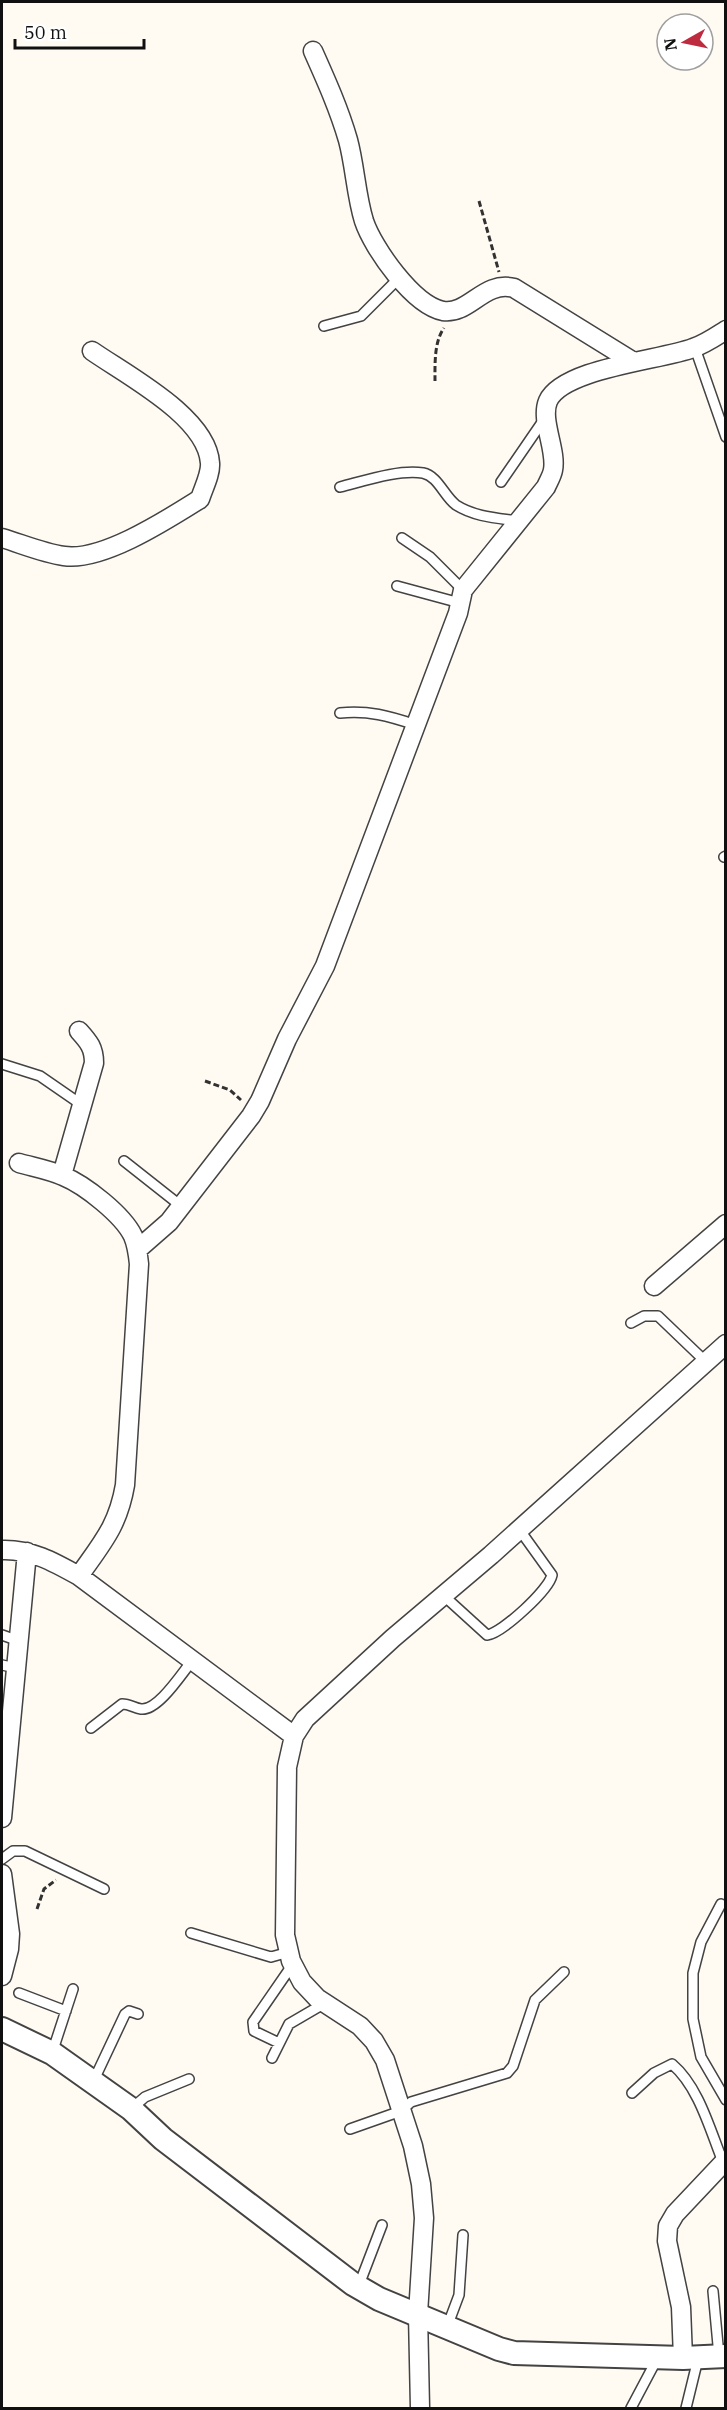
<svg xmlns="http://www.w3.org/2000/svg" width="727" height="2410" font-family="'IBM Plex Serif',serif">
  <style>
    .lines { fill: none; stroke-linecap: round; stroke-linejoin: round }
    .service-casing { stroke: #434343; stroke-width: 12 }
    .minor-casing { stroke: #434343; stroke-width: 21 }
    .tertiary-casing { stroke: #434343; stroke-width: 26 }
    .path { stroke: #323232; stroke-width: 3; stroke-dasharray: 6 3; stroke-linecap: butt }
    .service { stroke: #fff; stroke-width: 9 }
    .minor { stroke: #fff; stroke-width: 18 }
    .tertiary { stroke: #fff; stroke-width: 22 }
  </style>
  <rect width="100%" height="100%" fill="#fffbf3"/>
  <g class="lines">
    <!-- service casing -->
    <g class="service-casing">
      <path id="service" d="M 324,326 L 361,316 L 400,277
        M 695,348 L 726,437
        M 501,482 L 545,418
        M 340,487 C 364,481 399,469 423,473 C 438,476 444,496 456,505 C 475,517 497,518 518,521
        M 402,538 L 430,557 L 463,590
        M 397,586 L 460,603
        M 340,713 C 368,710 389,716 416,725
        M 724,857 L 726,856
        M 2,1064 L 40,1076 L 82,1105
        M 124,1161 L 181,1206
        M 631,1323 L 644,1316 L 658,1316 L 706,1362
        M 443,1595 L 487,1635 C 502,1633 549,1590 552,1575 L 519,1529
        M 2,1635 L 19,1641
        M 2,1665 L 16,1668
        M 91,1728 L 122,1704 C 130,1704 134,1708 141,1709 C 158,1711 182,1673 192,1661
        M 2,1859 L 13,1851 L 25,1851 L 104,1889
        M 721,1904 L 701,1942 L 693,1973 L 693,2019 L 701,2057 L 726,2100
        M 191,1933 L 271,1957 L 289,1952
        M 19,1993 L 66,2011
        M 279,2043 L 254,2031 L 253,2022 L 293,1964
        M 52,2053 L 73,1989
        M 272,2058 L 289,2024 L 325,2003
        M 93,2082 L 125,2014 L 129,2011 L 138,2014
        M 632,2093 L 654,2073 L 672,2064 C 699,2087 710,2130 723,2162
        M 131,2109 L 145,2097 L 189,2079
        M 350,2129 L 401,2111 L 411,2102 L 507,2073 L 513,2066 L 535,2000 L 564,1972
        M 359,2285 L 382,2225
        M 713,2291 L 719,2356
        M 447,2327 L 459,2295 L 463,2235
        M 631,2408 L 657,2359
        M 686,2408 L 698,2359"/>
    </g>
    <!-- minor casing -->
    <g class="minor-casing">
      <path id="minor" d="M 313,51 C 326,80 339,109 348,140 C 355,166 356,195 364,221 C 373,248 413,305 443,311 C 469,315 484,280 514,288 L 632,361
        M 2,538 C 22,544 43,553 64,556 C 102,562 168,519 200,499 C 203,489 211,474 210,463 C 207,417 128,376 92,351
        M 19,1163 C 33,1167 50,1170 63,1176 C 85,1185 123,1215 133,1236 C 137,1245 138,1254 139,1264 L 125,1485 C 118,1526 102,1543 79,1576
        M 62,1175 L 94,1063 C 94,1048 89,1042 79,1031
        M 137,1250 L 169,1222 L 251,1116 L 260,1101 L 287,1039 L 325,966 L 458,613 L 463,590 L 546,487 C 548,482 552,476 553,470 C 557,450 540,420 548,401 C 563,368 662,360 693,348 C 705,344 715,337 726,330
        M 654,1286 L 726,1224
        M 2,1550 C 31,1549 54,1562 79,1576 L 294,1736
        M 2,1818 L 27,1552
        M 2,1874 L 10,1934 L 9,1949 L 2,1976
        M 683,2358 L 681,2307 L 667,2241 L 668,2226 L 675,2214 L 726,2160
        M 420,2408 L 418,2314 L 424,2218 L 421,2184 L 413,2146 L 385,2060 L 374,2041 L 360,2026 L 317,1998 L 302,1982 L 291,1961 L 285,1935 L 287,1767 L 294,1736 L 305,1719 L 393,1638 L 491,1555 L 726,1344"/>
    </g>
    <!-- tertiary casing -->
    <g class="tertiary-casing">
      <path id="tertiary" d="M 2,2029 L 52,2053 L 131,2109 L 163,2139 L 353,2284 L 379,2299 L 499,2349 L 514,2353 L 683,2358 L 726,2356"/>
    </g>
    <!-- path -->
    <path class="path" d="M 479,201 L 499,272
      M 435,381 C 435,364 434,342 444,328
      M 205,1081 L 230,1090 L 241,1100
      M 37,1909 L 44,1889 L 56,1880"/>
    <!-- service -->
    <use href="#service" class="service"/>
    <!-- minor -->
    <use href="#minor" class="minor"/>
    <!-- tertiary -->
    <use href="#tertiary" class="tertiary"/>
  </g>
  <!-- border -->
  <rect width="727" height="2410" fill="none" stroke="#101010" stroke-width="6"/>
  <!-- north arrow -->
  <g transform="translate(685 42) rotate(261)"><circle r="28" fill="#ffffff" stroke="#9f9f9f" stroke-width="1.5"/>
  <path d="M0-4.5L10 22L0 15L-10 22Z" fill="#be2b3e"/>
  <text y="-9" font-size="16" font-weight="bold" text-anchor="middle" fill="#101010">N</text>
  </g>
  <!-- scale -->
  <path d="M15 39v9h129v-9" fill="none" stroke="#101010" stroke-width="3"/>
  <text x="24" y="39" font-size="18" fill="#101010" stroke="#ffffff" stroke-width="4.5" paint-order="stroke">50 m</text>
</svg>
